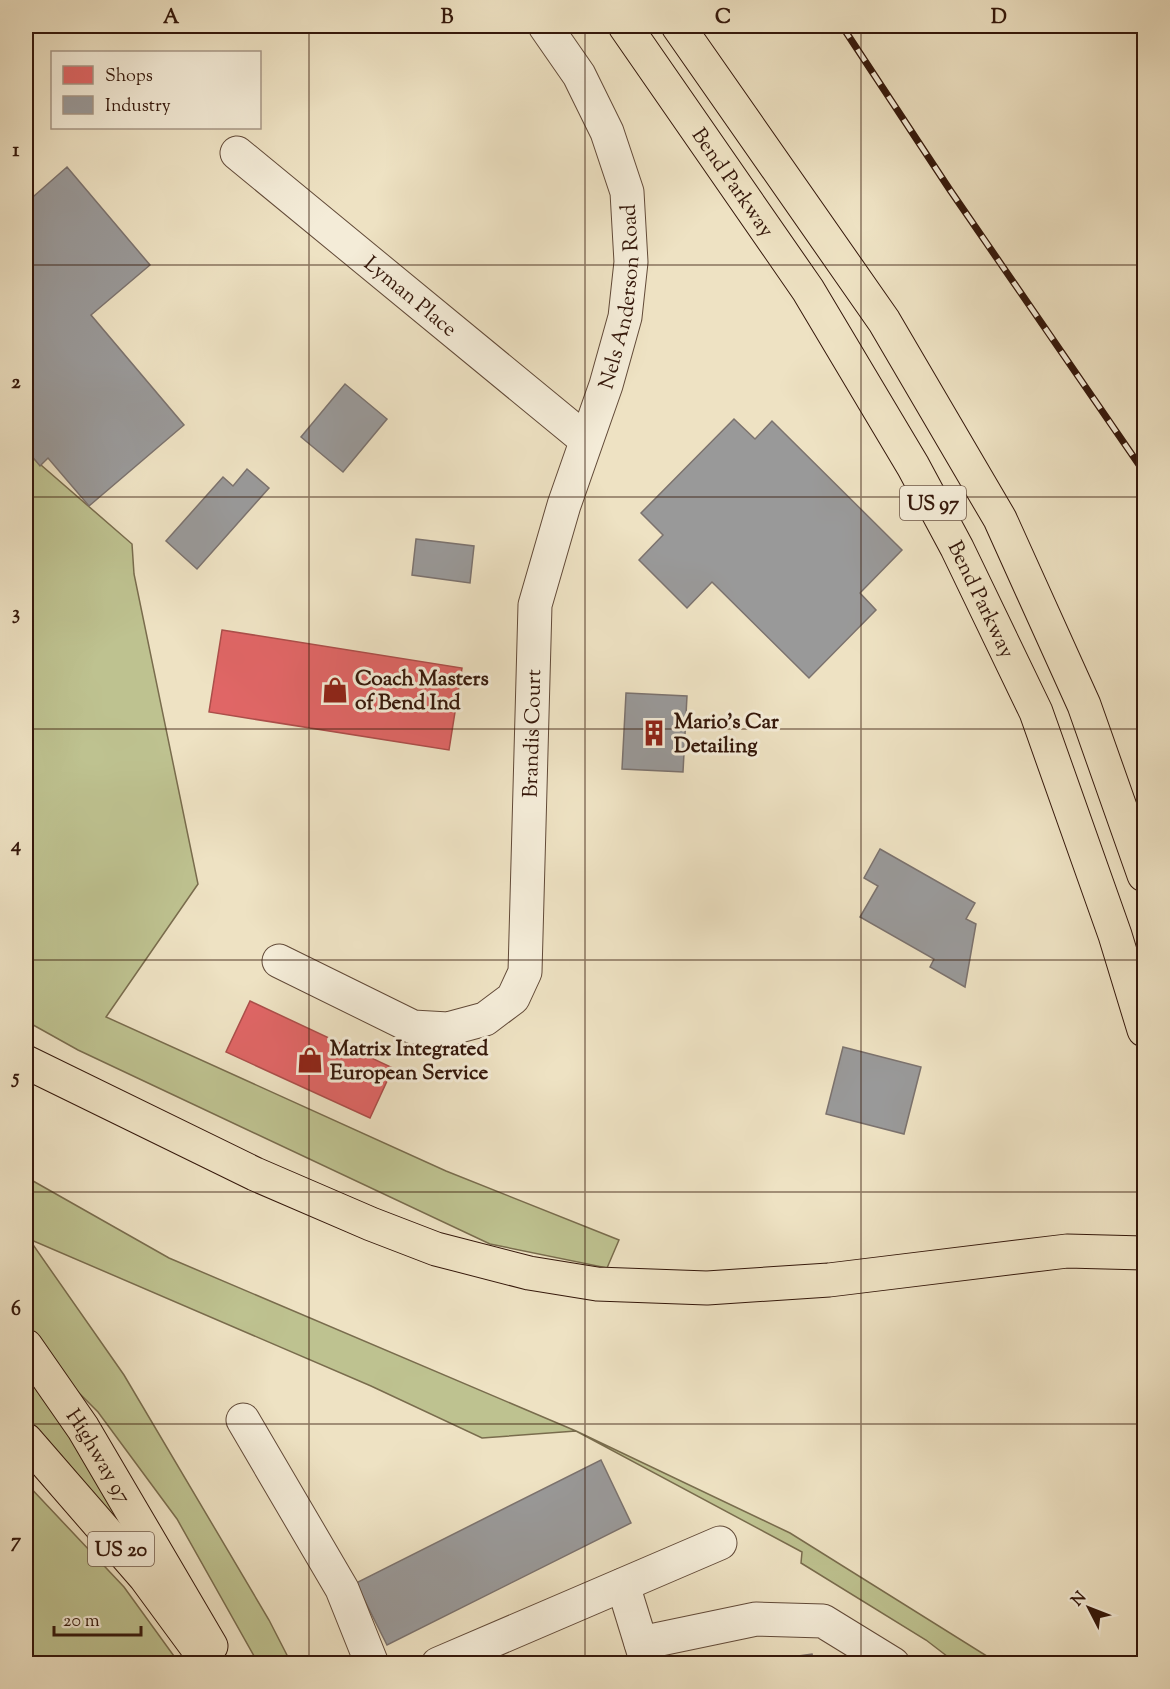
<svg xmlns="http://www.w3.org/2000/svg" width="1170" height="1689" font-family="'Sorts Mill Goudy',serif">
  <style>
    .green { fill: #bec290; stroke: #796c4d; stroke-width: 1.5 }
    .shops { fill: #e06666; stroke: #ac4e4a; stroke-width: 1.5 }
    .industry { fill: #999; stroke: #7b726e; stroke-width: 1.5 }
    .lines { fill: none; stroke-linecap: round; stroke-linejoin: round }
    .minor-casing { stroke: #624a38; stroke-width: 35 }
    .major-casing { stroke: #34170a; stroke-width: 35 }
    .highway-casing { stroke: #34170a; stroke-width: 35 }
    .minor { stroke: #f4ecd8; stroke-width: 33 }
    .major { stroke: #eee2c3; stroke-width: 33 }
    .highway { stroke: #eee2c3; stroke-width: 33 }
    .rail-casing { stroke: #34170a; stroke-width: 7 }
    .rail { stroke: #f4ecd8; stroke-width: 4.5; stroke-dasharray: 14; stroke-linecap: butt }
    .grid { fill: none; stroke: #34170a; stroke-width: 1.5; stroke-opacity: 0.55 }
    .labels { text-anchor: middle; stroke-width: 6; stroke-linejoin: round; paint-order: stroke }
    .shield { fill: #f4ecd8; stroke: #6e5748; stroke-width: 1.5 }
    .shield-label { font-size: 20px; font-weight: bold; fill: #34170a }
    .street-label { font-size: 21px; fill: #34170a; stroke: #f4ecd8 }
    .poi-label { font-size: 21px; font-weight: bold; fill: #34170a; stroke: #f4ecd8; text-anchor: start }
    .neatline { fill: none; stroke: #34170a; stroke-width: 2 }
    .grid-label { font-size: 20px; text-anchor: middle; font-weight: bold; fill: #34170a }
  </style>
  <rect width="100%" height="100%" fill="#eee2c3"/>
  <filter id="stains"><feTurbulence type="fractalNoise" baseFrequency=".00333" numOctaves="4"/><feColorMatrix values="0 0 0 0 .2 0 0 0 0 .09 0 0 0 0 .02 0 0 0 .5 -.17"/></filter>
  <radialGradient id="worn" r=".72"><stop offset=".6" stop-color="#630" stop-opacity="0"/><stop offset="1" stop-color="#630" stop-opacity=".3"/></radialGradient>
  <!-- green -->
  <path class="green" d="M 26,452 L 132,544 L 134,574 L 198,884 L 106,1017 L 446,1171 L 619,1240 L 607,1268 L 490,1244 L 78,1050 L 26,1021 Z
    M 26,1177 L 169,1258 L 576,1431 L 790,1533 L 998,1663 L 956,1663 L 926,1640 L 801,1563 L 802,1552 L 576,1431 L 482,1438 L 371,1386 L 29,1239 L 124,1375 L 269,1620 L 291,1663 L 258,1663 L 177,1519 L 98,1412 L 76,1390 L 136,1543 L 47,1439 L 26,1418 Z
    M 26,1483 L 124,1587 L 179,1663 L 26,1663 Z"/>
  <!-- shops -->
  <path class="shops" d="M 222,630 L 462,668 L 449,750 L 209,712 Z
    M 250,1001 L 393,1068 L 370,1118 L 226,1052 Z"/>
  <!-- industry -->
  <path class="industry" d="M 67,167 L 150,265 L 91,315 L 184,425 L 89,506 L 48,458 L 40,466 L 26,449 L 26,203 Z
    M 345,384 L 387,419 L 343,472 L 301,437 Z
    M 734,419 L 755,439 L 772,421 L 902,550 L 860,593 L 876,610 L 809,678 L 712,582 L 687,608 L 639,560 L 663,535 L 641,513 Z
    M 247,469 L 269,488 L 197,569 L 166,541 L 223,477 L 233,486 Z
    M 416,539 L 474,546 L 470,583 L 412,575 Z
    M 626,693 L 687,696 L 683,772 L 622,769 Z
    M 880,849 L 975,903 L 966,919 L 976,924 L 965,987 L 930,967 L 934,959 L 860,917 L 878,886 L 864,878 Z
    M 843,1047 L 921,1067 L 904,1134 L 826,1114 Z
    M 601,1460 L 631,1523 L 387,1645 L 356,1583 Z
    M 812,1654 L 814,1664 L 740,1664 Z"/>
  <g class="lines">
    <!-- minor casing -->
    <g class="minor-casing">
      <g id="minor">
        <path id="s1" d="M 237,153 L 586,440"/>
        <path id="s2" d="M 279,961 L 413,1027 L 448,1029 L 485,1019 L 513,998 L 525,972 L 535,605 L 564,505 L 606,385 L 625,317 L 631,262 L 627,192 L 607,132 L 579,75 L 545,26"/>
        <path d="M 243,1420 L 342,1589 L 372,1664"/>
        <path d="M 623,1585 L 647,1663"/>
        <path d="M 641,1643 L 756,1619 L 823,1621 L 893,1664"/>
        <path d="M 438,1664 L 720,1543"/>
      </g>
    </g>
    <!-- major casing -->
    <g class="major-casing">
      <g id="major">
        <path id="s3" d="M 26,1346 L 83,1428 L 211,1646"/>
      </g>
    </g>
    <!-- highway casing -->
    <g class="highway-casing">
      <g id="highway">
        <path id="s4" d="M 625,26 L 808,290 L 913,466 L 957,548 L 1036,712 L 1115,935 L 1144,1030"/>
        <path d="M 678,26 L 884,321 L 1000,519 L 1084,705 L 1144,875"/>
        <path d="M 26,1062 L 255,1174 L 371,1224 L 436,1249 L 529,1273 L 597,1284 L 707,1288 L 829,1280 L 1067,1251 L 1144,1253"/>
        <path d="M 26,1440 L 145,1577 L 209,1664"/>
      </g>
    </g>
    <!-- minor -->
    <use href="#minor" class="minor"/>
    <!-- major -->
    <use href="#major" class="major"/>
    <!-- highway -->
    <use href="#highway" class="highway"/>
    <!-- rail casing -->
    <g class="rail-casing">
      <path id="rail" d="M 842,26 L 950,190 L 1144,472"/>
    </g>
    <!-- rail -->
    <use href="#rail" class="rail"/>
  </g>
  <!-- grid -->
  <path class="grid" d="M 309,26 L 309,1664M 585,26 L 585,1664M 861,26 L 861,1664M 26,265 L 1144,265M 26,497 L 1144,497M 26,729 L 1144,729M 26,960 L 1144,960M 26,1192 L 1144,1192M 26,1424 L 1144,1424"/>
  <!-- icons -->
  <defs>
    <g id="shop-bare" transform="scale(2.07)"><path d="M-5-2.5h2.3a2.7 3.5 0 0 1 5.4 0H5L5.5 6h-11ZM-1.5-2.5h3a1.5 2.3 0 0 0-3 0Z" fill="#8f2418" stroke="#f4ecd8" stroke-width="2.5" paint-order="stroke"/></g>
    <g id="building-bare" transform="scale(2.07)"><path d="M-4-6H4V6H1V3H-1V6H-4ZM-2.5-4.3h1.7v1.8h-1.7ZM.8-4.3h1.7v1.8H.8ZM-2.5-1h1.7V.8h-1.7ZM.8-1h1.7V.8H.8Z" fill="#8f2418" stroke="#f4ecd8" stroke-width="2.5" paint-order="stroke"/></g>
  </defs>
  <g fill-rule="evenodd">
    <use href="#shop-bare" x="335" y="690"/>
    <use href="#building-bare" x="654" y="733"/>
    <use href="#shop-bare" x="310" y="1060"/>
  </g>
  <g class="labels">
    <!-- shield labels -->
    <g class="shield">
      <rect x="900" y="486" width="66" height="34" rx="4.5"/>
      <rect x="88" y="1532" width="66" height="34" rx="4.5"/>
    </g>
    <g class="shield-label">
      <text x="933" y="510">US 97</text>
      <text x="121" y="1556">US 20</text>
    </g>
    <!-- street labels -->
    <g class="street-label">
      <text dy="7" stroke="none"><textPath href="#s4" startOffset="190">Bend Parkway</textPath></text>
      <text dy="7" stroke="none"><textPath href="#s1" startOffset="225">Lyman Place</textPath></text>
      <text dy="7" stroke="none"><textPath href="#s2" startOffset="975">Nels Anderson Road</textPath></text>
      <text dy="7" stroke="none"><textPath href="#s4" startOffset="676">Bend Parkway</textPath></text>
      <text dy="7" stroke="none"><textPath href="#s2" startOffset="525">Brandis Court</textPath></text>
      <text dy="7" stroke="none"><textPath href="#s3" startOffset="132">Highway 97</textPath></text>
    </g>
    <!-- poi labels -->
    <g class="poi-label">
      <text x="355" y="685">Coach Masters<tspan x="355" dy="24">of Bend Ind</tspan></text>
      <text x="674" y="728">Mario's Car<tspan x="674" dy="24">Detailing</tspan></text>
      <text x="330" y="1055">Matrix Integrated<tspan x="330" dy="24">European Service</tspan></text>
    </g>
  </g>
  <!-- margin -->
  <rect width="1170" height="1689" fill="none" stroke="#eee2c3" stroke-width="66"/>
  <!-- legend -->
  <rect x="51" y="51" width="210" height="78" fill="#f4ecd8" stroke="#a79786" stroke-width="1.5"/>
  <rect x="63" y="66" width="30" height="18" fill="#e06666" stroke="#a79786" stroke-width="1.5"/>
  <text x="105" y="81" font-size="18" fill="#34170a">Shops</text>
  <rect x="63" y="96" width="30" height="18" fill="#999999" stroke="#a79786" stroke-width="1.5"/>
  <text x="105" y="111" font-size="18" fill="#34170a">Industry</text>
  <!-- north arrow -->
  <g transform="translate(1089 1608) rotate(312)" stroke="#f4ecd8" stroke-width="4.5" paint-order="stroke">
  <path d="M0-4.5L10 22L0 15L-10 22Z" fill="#34170a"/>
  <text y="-9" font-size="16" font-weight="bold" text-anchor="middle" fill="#34170a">N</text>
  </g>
  <!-- scale -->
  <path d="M54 1626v9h87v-9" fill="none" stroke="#34170a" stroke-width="3"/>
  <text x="63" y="1626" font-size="18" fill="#34170a" stroke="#f4ecd8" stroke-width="4.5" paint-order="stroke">20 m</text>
  <rect x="33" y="33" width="1104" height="1623" class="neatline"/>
  <g class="grid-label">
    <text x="171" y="23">A</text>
    <text x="447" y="23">B</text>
    <text x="723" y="23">C</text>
    <text x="999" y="23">D</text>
    <text x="16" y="156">1</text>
    <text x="16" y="388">2</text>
    <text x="16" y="619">3</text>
    <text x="16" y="851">4</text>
    <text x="16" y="1083">5</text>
    <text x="16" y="1315">6</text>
    <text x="16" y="1547">7</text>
  </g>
  <rect width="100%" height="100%" filter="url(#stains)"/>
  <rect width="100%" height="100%" fill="url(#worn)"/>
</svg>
